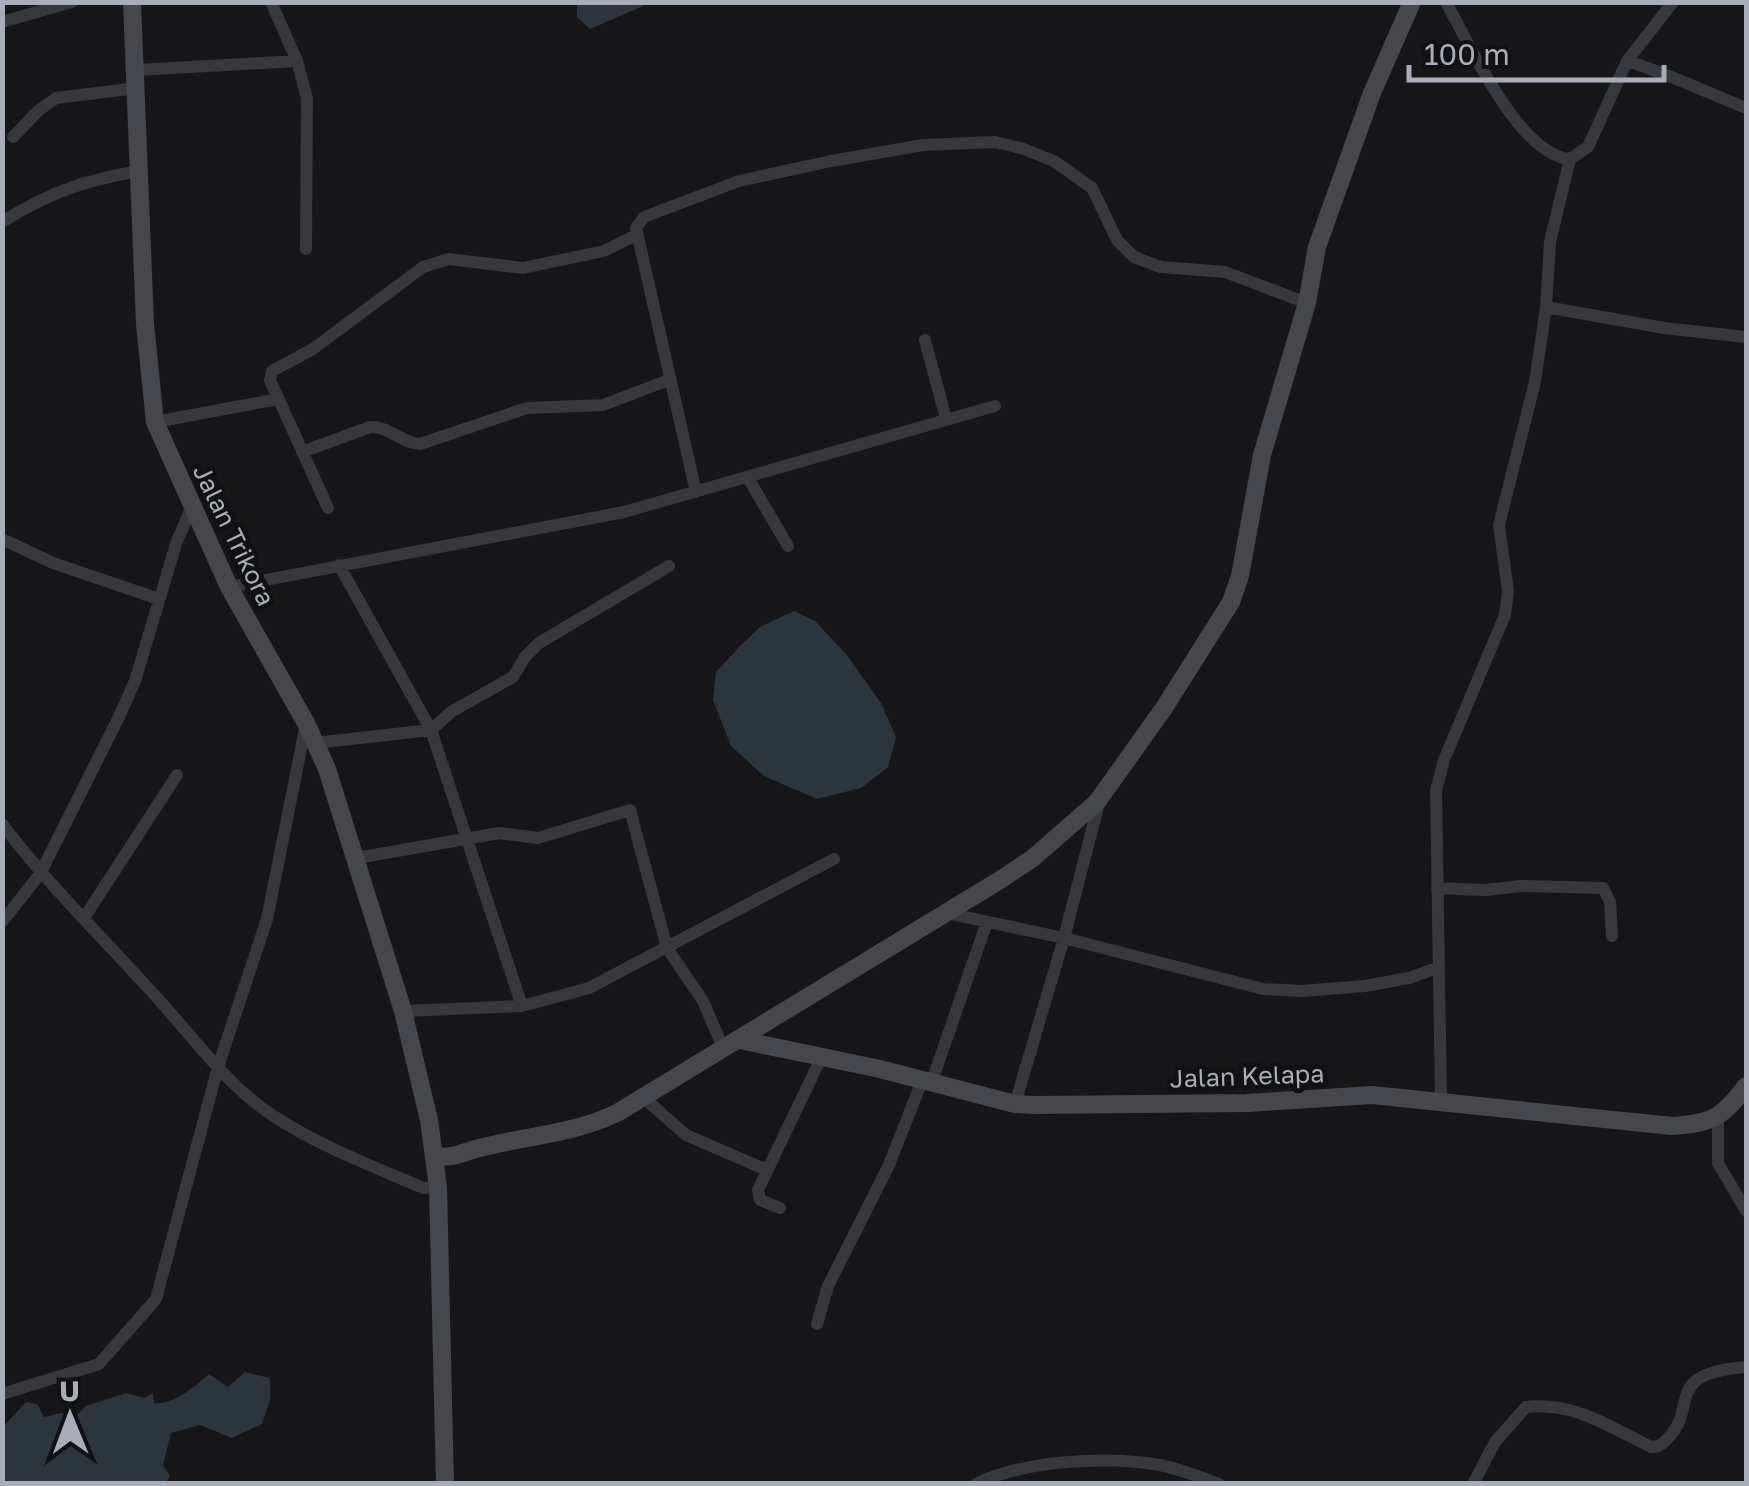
<svg xmlns="http://www.w3.org/2000/svg" width="1749" height="1486" font-family="'Golos Text',sans-serif">
  <style>
    .water { fill: #2c353c }
    .lines { fill: none; stroke-linecap: round; stroke-linejoin: round }
    .street { stroke: #37383d; stroke-width: 12 }
    .secondary { stroke: #45474d; stroke-width: 18 }
    .labels { text-anchor: middle; stroke-width: 10; stroke-linejoin: round; paint-order: stroke }
    .street-label { font-size: 25px; fill: #a8adb8; stroke: #111113 }
  </style>
  <rect width="100%" height="100%" fill="#161618"/>
  <!-- water -->
  <path class="water" d="M 577,3 L 577,2 L 650,3 L 590,29 L 577,17 Z
    M 794,611 L 815,621 L 846,654 L 881,703 L 896,737 L 888,767 L 861,788 L 817,799 L 764,776 L 731,746 L 713,700 L 716,672 L 740,646 L 760,627 Z
    M 245,1372 L 270,1378 L 270,1400 L 262,1424 L 232,1438 L 200,1425 L 171,1433 L 163,1465 L 170,1476 L 165,1483 L 3,1483 L 3,1427 L 26,1402 L 37,1404 L 44,1417 L 61,1413 L 76,1416 L 86,1406 L 126,1393 L 144,1398 L 153,1393 L 154,1403 C 174,1405 194,1387 209,1374 L 228,1387 Z"/>
  <g class="lines">
    <!-- street -->
    <path class="street" d="M 271,2 L 297,61 L 307,98 L 306,249
      M 1446,2 C 1469,44 1519,155 1570,159 L 1588,147 L 1627,61 L 1673,2
      M 2,22 L 72,2
      M 1627,61 C 1669,74 1706,92 1746,108
      M 137,70 L 297,61
      M 13,137 L 38,111 L 56,98 L 137,88
      M 2,222 C 50,192 85,180 140,171
      M 1546,307 L 1664,328 L 1746,337
      M 925,340 L 946,419
      M 155,422 L 278,399
      M 302,452 L 370,427 C 390,426 400,443 420,444 L 527,408 L 603,405 L 669,380
      M 748,478 L 788,546
      M 696,492 L 636,228 L 644,217 L 739,181 L 831,161 L 923,145 L 995,142 L 1021,148 L 1054,161 L 1092,188 L 1117,240 L 1134,257 L 1161,267 L 1225,272 L 1307,303
      M 328,508 L 270,380 L 272,371 L 313,349 L 423,267 L 449,259 L 523,268 L 604,251 L 636,235
      M 2,539 L 53,563 L 159,599
      M 339,565 L 431,730 L 522,1006
      M 229,587 L 624,512 L 995,406
      M 315,743 L 431,730 L 451,712 L 513,677 L 525,657 L 539,643 L 669,566
      M 2,824 C 50,887 107,942 160,1001 C 195,1040 227,1085 272,1115 C 319,1146 372,1166 423,1188 L 438,1187
      M 357,858 L 499,833 L 538,838 L 630,810 L 667,948 L 703,1001 L 724,1050
      M 1437,888 L 1485,890 L 1521,886 L 1603,888 L 1610,902 L 1612,936
      M 946,913 L 1064,938 L 1263,989 L 1302,991 L 1365,986 L 1409,978 L 1437,968
      M 84,918 L 177,775
      M 2,922 L 40,874 L 117,721 L 135,681 L 176,544 L 191,508
      M 403,1011 L 522,1006 L 589,988 L 834,859
      M 932,1081 L 987,922
      M 644,1098 L 686,1135 L 767,1170
      M 1441,1100 L 1436,790 L 1444,760 L 1505,615 L 1508,591 L 1499,525 L 1535,382 L 1546,307 L 1550,242 L 1570,159
      M 1015,1104 L 1064,938 L 1100,799
      M 1718,1118 L 1718,1163 L 1746,1211
      M 780,1208 L 760,1200 L 758,1190 L 822,1056
      M 817,1324 L 828,1286 L 889,1165 L 922,1081
      M 2,1394 L 99,1364 L 156,1299 L 218,1067 L 267,919 L 306,724
      M 976,1484 C 1025,1460 1106,1456 1160,1465 C 1180,1469 1200,1477 1219,1484
      M 1473,1484 L 1495,1442 L 1526,1407 C 1575,1402 1608,1426 1651,1447 L 1659,1446 C 1706,1412 1655,1374 1746,1367"/>
    <!-- secondary -->
    <path class="secondary" d="M 132,2 L 145,324 L 155,422 L 229,587 L 306,723 L 327,769 L 403,1011 L 429,1120 L 438,1187 L 445,1484
      M 740,1040 L 880,1069 L 1015,1104 L 1033,1105 L 1247,1103 L 1372,1095 L 1672,1126 C 1713,1123 1722,1118 1746,1086
      M 435,1156 C 451,1158 457,1155 472,1150 C 521,1136 571,1135 617,1113 L 1000,880 L 1033,858 L 1097,802 L 1164,708 L 1231,602 L 1240,576 L 1262,455 L 1307,303 L 1317,247 L 1372,93 L 1412,2"/>
  </g>
  <g class="labels">
    <!-- street labels -->
    <g class="street-label">
      <text transform="translate(234 535) rotate(64)" y="9">Jalan Trikora</text>
      <text transform="translate(1247 1076) rotate(-2)" y="9">Jalan Kelapa</text>
    </g>
  </g>
  <!-- border -->
  <rect width="1749" height="1486" fill="none" stroke="#a8adb8" stroke-width="10"/>
  <!-- north arrow -->
  <g transform="translate(70 1416) rotate(359)" stroke="#111113" stroke-width="8" paint-order="stroke">
  <path d="M0-8L18 38L0 25L-18 38Z" fill="#a8adb8"/>
  <text y="-15" font-size="28" font-weight="bold" text-anchor="middle" fill="#a8adb8">U</text>
  </g>
  <!-- scale -->
  <path d="M1409 65v15h255v-15" fill="none" stroke="#a8adb8" stroke-width="5"/>
  <text x="1424" y="65" font-size="30" fill="#a8adb8" stroke="#111113" stroke-width="8" paint-order="stroke">100 m</text>
</svg>
